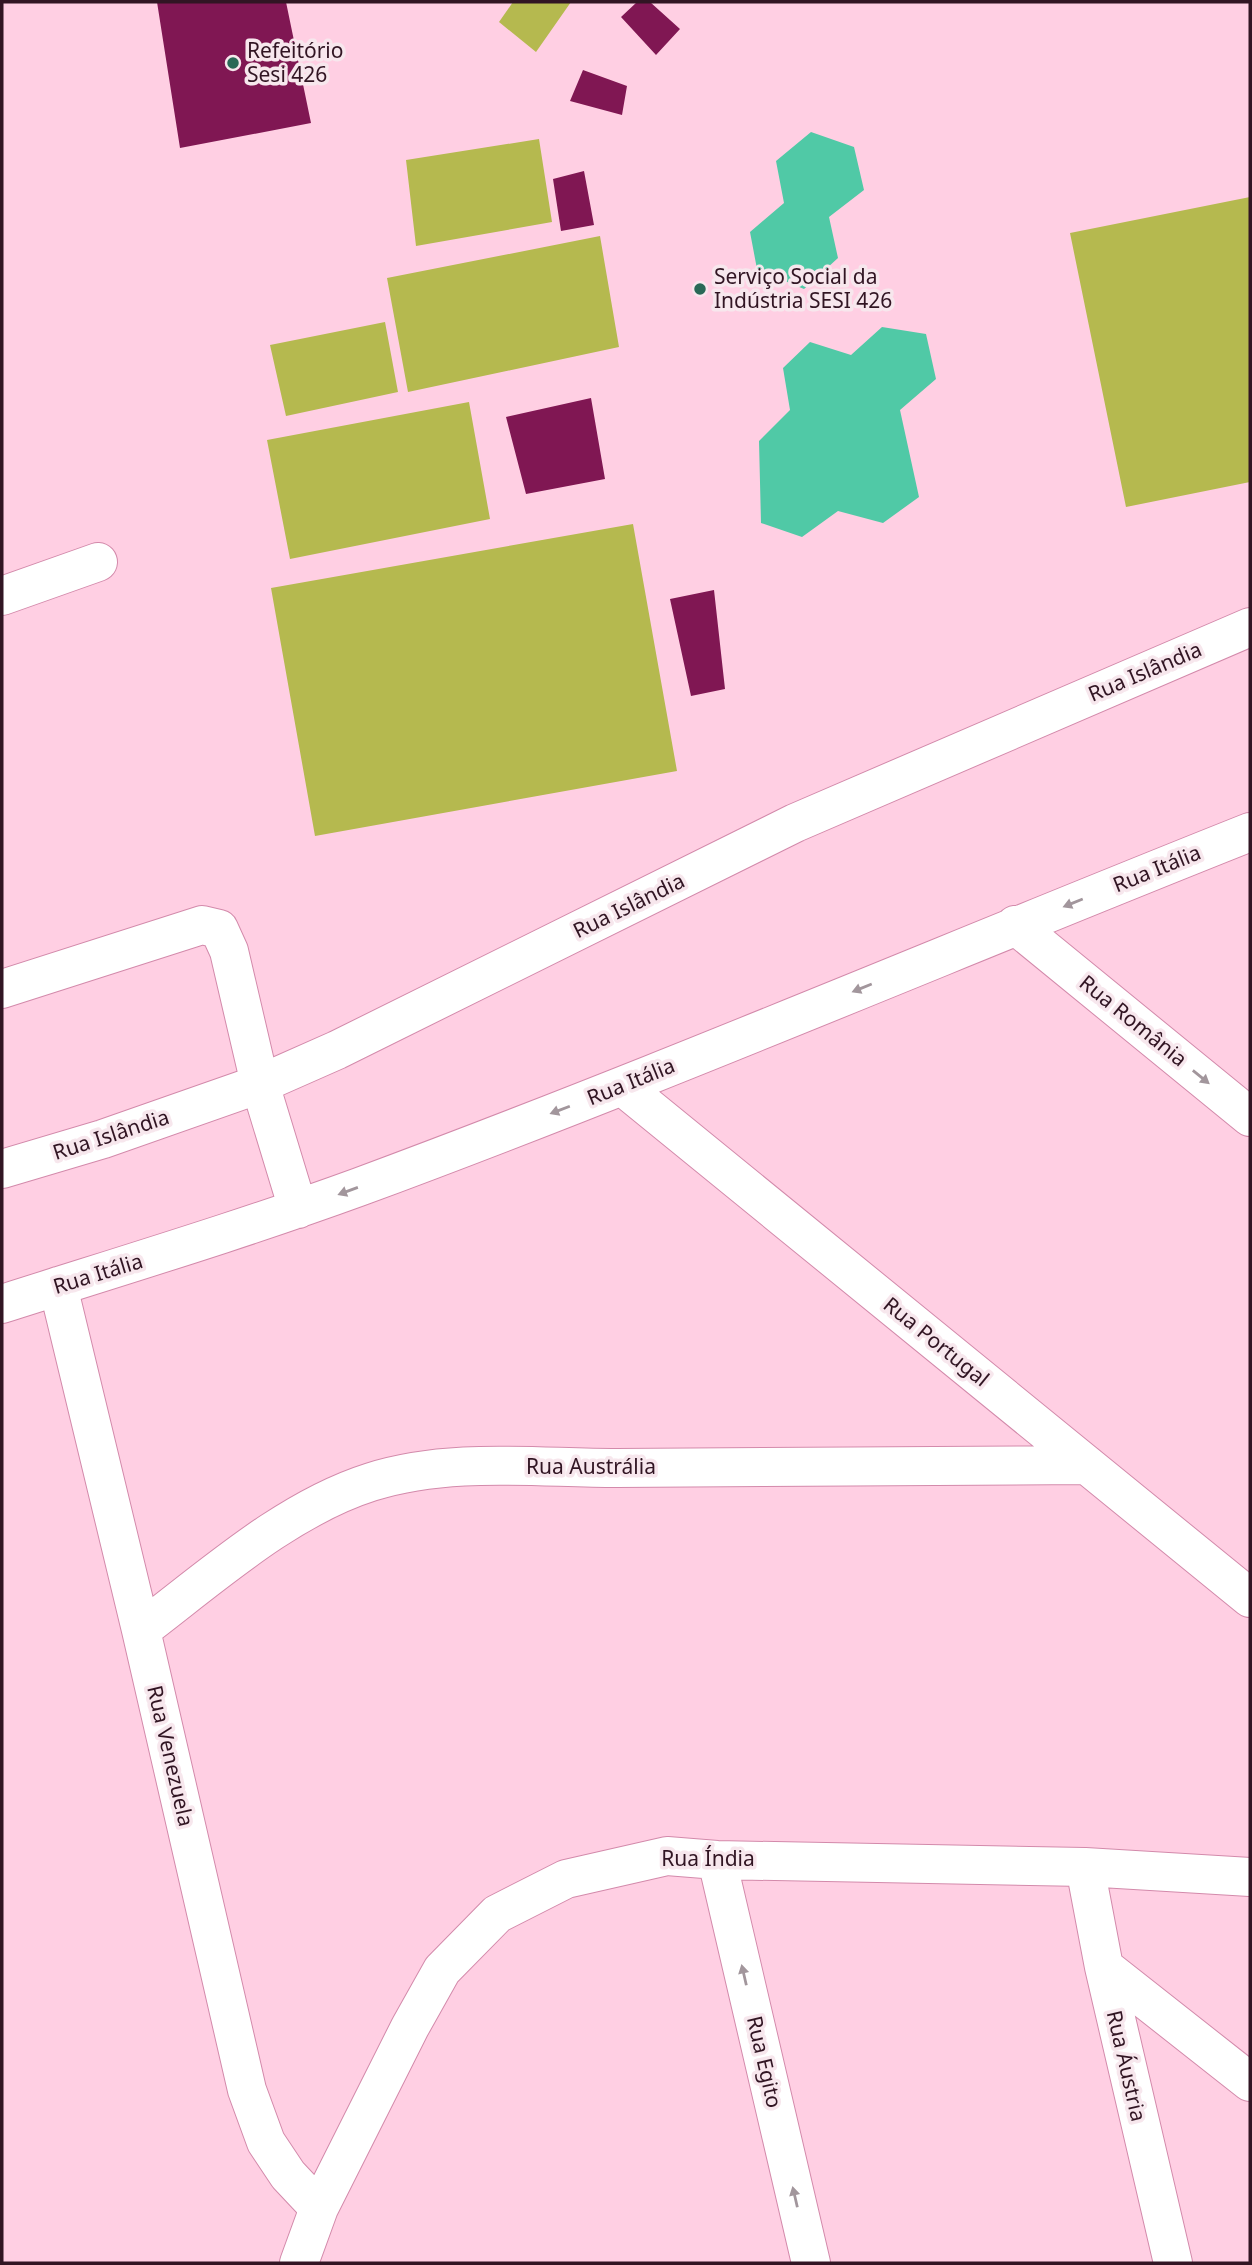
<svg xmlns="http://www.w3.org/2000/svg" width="1252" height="2265" font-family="'Noto Sans',sans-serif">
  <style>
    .green { fill: #b5b94f }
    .water { fill: #50c9a6 }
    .building { fill: #801753 }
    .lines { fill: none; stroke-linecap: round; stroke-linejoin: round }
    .minor-casing { stroke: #d38aab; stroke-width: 40 }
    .minor { stroke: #fff; stroke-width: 38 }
    .oneway { fill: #a2969c }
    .poi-dot { fill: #296856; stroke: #f7e7ed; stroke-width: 2.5 }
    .labels { text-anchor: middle; stroke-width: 7; stroke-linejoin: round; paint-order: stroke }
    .poi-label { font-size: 21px; fill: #311523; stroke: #f7e7ed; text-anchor: start }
    .street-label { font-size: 21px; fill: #311523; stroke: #f7e7ed }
  </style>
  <rect width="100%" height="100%" fill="#ffcfe3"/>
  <!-- green -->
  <path class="green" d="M 513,2 L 571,2 L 536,52 L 499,22 Z
    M 539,139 L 552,222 L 416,246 L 406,160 Z
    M 1250,197 L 1250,482 L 1126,507 L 1070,233 Z
    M 600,236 L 619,347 L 408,392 L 387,278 Z
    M 385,322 L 398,392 L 286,416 L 270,345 Z
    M 469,402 L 490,519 L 290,559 L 267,440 Z
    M 633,524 L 677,771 L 315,836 L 271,588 Z"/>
  <!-- water -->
  <path class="water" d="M 811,132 L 854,147 L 864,190 L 829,217 L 838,258 L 804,289 L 757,269 L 750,232 L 784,203 L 776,161 Z
    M 882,327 L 926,334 L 936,379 L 900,410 L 919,497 L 883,523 L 838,511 L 802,537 L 761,523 L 759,441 L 790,410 L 783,368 L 810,342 L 851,355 Z"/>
  <!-- building -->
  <path class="building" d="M 157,2 L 286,2 L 311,123 L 180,148 Z
    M 637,2 L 650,2 L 680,29 L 656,55 L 621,17 Z
    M 583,70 L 627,86 L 622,115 L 570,101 Z
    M 584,171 L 594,225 L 561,231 L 553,179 Z
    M 591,398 L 605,479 L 526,494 L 506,417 Z
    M 714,590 L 725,689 L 691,696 L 670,599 Z"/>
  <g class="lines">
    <!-- minor casing -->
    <g class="minor-casing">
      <path id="minor" d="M 2,596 L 98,562
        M 1015,925 L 1250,1117
        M 2,989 L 202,925 L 219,929 L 229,951 L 260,1084 L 298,1209
        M 622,1086 L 1250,1598
        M 2,1169 L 103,1139 L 260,1084 L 337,1050 L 795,823 L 1250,627
        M 58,1286 L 141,1630 L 247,2090 L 266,2142 L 288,2175 L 319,2208
        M 2,1304 C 121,1266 241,1230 359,1187 C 659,1076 953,950 1250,832
        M 141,1630 C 211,1577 286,1509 371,1482 C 450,1457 535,1468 617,1468 C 774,1467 930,1466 1087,1465
        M 717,1860 L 811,2263
        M 1085,1867 L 1104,1967 L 1173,2263
        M 1104,1967 L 1250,2082
        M 299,2263 L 319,2208 L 410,2027 L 442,1970 L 497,1914 L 566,1879 L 667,1856 L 717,1860 L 1085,1867 L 1250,1877"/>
    </g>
    <!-- minor -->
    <use href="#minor" class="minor"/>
  </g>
  <!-- one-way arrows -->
  <defs><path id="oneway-solid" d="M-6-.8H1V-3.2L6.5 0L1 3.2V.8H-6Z" transform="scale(1.75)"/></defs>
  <g class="oneway">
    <use href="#oneway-solid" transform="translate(1073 903) rotate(158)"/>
    <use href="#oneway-solid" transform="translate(862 988) rotate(158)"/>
    <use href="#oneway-solid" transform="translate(1201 1077) rotate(39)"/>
    <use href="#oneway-solid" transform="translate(560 1110) rotate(159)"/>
    <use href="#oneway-solid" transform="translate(348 1191) rotate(160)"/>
    <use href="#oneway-solid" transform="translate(744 1975) rotate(-103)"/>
    <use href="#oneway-solid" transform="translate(795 2197) rotate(-103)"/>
  </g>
  <!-- markers -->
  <g class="poi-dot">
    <circle cx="233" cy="63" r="7"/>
    <circle cx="700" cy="289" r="7"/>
  </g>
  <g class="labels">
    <!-- poi labels -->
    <g class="poi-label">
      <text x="247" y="58">Refeitório<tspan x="247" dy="24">Sesi 426</tspan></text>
      <text x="714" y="284">Serviço Social da<tspan x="714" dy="24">Indústria SESI 426</tspan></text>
    </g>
    <!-- street labels -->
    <g class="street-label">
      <text transform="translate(1145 672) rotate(-23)" y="7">Rua Islândia</text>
      <text transform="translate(1157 869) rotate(-22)" y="7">Rua Itália</text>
      <text transform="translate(629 906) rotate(-26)" y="7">Rua Islândia</text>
      <text transform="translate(1133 1021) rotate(39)" y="7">Rua România</text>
      <text transform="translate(631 1082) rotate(-22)" y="7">Rua Itália</text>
      <text transform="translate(111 1135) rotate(-18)" y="7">Rua Islândia</text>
      <text transform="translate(98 1274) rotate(-17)" y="7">Rua Itália</text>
      <text transform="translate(936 1342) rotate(39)" y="7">Rua Portugal</text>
      <text x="591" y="1474">Rua Austrália</text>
      <text transform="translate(170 1756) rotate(77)" y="7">Rua Venezuela</text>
      <text x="708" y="1866">Rua Índia</text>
      <text transform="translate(764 2062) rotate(77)" y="7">Rua Egito</text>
      <text transform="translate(1126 2066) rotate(77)" y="7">Rua Áustria</text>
    </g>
  </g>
  <!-- border -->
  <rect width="1252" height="2265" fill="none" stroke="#311523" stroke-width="7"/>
</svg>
